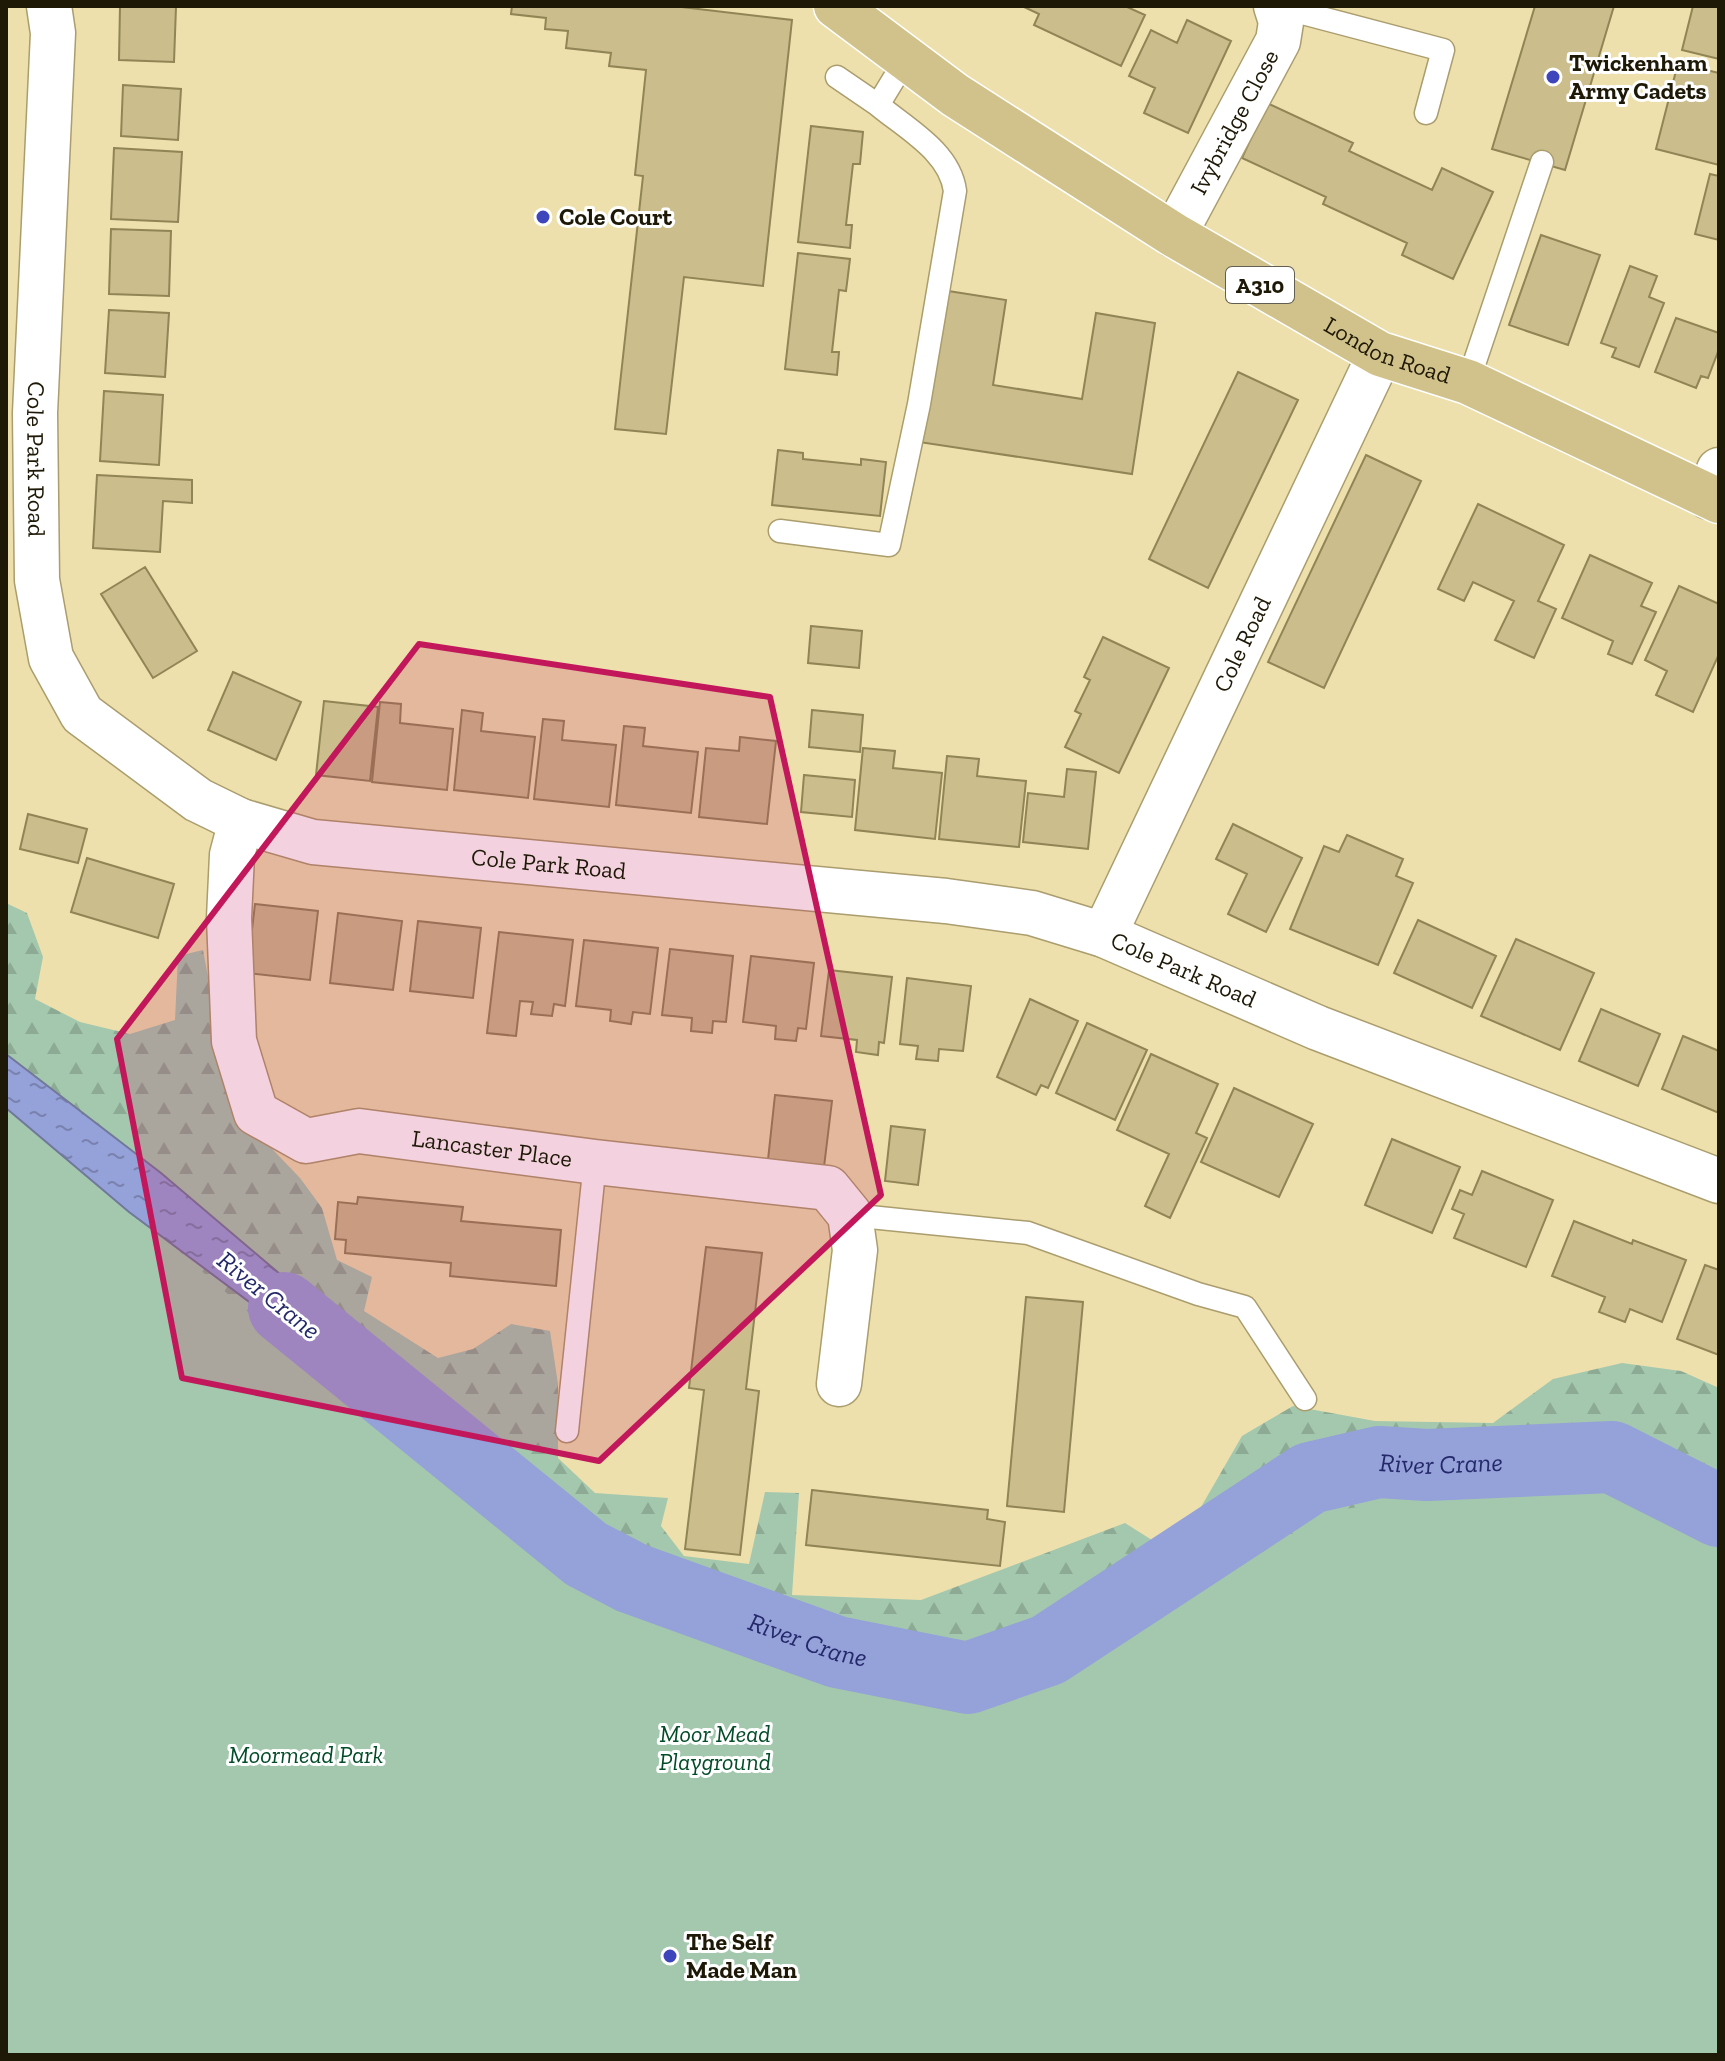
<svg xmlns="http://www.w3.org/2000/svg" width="1725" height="2061" font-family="'Zilla Slab',serif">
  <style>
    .forest { fill: url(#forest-firs) }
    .park { fill: #a4c8ae }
    .water { fill: url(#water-ripples); stroke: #71789a; stroke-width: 2 }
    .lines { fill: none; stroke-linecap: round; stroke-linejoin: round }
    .river { stroke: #95a1d9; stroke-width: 72 }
    .building { fill: #cbbd8c; stroke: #918455; stroke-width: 2 }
    .lane-casing { stroke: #ab9d6d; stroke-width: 25 }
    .street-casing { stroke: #ab9d6d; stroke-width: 47 }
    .primary-casing { stroke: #fff; stroke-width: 47 }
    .lane { stroke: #fff; stroke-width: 22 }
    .street { stroke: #fff; stroke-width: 44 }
    .primary { stroke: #d1c28b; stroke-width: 44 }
    .marked { fill: #c2185b; fill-opacity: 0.2; stroke: #c2185b; stroke-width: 6; stroke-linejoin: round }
    .poi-dot { fill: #3f45ba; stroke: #fff; stroke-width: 3 }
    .labels { text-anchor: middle; stroke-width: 6; stroke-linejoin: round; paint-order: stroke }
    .shield { fill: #fff; stroke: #625e51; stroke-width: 2 }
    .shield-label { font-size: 22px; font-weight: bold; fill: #1e1906 }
    .poi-label { font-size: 24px; font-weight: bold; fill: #1e1906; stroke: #fff; text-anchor: start }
    .street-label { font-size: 24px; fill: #1e1906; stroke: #fff }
    .park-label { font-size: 24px; font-style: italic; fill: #024c28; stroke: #fff }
    .water-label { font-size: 26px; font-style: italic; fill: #24296a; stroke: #fff }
  </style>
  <defs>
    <pattern id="forest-firs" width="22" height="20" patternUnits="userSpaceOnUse" patternTransform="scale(2)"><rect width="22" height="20" fill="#a4c8ae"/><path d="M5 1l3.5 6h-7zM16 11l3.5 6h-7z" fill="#8dab94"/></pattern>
    <pattern id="water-ripples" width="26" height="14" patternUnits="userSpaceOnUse" patternTransform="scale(2)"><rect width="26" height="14" fill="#95a1d9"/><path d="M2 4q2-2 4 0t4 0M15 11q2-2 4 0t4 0" fill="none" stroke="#7982ae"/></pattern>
  </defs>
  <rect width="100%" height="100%" fill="#ede0ad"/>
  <!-- forest -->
  <path class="forest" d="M 6,903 L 27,913 L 43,957 L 35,999 L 80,1022 L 130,1034 L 175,1020 L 178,956 L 203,950 L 215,1014 L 251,1127 L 300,1178 L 322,1208 L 337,1260 L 372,1277 L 364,1311 L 438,1358 L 473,1349 L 511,1324 L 550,1331 L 558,1384 L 558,1458 L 595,1493 L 668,1498 L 661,1526 L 684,1556 L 749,1564 L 765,1492 L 799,1493 L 792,1595 L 921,1600 L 1125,1523 L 1163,1547 L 1201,1507 L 1242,1436 L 1293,1406 L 1375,1421 L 1493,1423 L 1553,1379 L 1622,1363 L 1681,1371 L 1719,1388 L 1719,1605 L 1566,1495 L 1518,1487 L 1470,1500 L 1021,1730 L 684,1692 L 432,1467 L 409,1462 L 6,1123 Z"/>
  <!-- park -->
  <path class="park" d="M 6,1099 L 320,1375 L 486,1516 L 643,1612 L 785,1669 L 957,1708 L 1088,1662 L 1207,1585 L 1331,1511 L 1476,1490 L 1593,1485 L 1661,1514 L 1719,1548 L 1719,2055 L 6,2055 Z"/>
  <!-- water -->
  <path class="water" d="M 6,1054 L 161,1173 L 374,1354 L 351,1378 L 129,1212 L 6,1108 Z"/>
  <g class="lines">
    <!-- river -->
    <path class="river" id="s1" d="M 284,1308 L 586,1554 L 632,1578 L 837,1652 L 968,1678 L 1048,1650 L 1310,1478 L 1379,1462 L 1427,1465 L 1612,1457 L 1719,1511"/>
  </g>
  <!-- building -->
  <path class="building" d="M 120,6 L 176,7 L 174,62 L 119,60 Z
    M 512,6 L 673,6 L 792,20 L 763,286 L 684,277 L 666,434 L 615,429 L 643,176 L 635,175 L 646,70 L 609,66 L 611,53 L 566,48 L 568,31 L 545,29 L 546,18 L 511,14 Z
    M 1022,6 L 1125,6 L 1145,15 L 1121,66 L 1034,25 L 1039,14 Z
    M 1535,6 L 1614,6 L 1565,170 L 1492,149 Z
    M 1693,6 L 1719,6 L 1719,59 L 1682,50 Z
    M 1187,20 L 1231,41 L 1188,133 L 1144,113 L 1155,88 L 1129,76 L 1151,30 L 1177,43 Z
    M 1678,63 L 1719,73 L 1719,165 L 1656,149 Z
    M 123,85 L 181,89 L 178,140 L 121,136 Z
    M 1267,103 L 1353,143 L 1349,151 L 1432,190 L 1442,168 L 1493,192 L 1453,279 L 1402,255 L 1407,243 L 1323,204 L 1326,197 L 1242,158 Z
    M 811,126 L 863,132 L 860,164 L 853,164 L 846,225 L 852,225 L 850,248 L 798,242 Z
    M 114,148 L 182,152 L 178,222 L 111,219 Z
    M 1710,174 L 1719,176 L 1719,240 L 1695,234 Z
    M 111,229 L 171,231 L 169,296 L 109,294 Z
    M 1541,235 L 1600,255 L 1568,345 L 1509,325 Z
    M 798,253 L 850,259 L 846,291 L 839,290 L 832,352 L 839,352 L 837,375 L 785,369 Z
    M 1630,266 L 1657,276 L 1649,297 L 1664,303 L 1639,367 L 1612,357 L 1616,348 L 1601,343 Z
    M 942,290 L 1006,300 L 993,385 L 1082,399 L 1096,313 L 1155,323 L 1132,474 L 919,442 Z
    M 109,310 L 169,313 L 165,377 L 105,373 Z
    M 1676,318 L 1719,333 L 1719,349 L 1708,378 L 1701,376 L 1696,388 L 1655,372 Z
    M 1238,372 L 1298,400 L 1208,588 L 1149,559 Z
    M 104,391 L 163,395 L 159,465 L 100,461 Z
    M 778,450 L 803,453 L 803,459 L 861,465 L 861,459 L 886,462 L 880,516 L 772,505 Z
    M 1366,455 L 1421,481 L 1324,688 L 1268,662 Z
    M 97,475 L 192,480 L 192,503 L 163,501 L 160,552 L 93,548 Z
    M 1478,504 L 1564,545 L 1538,601 L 1556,609 L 1534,658 L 1495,640 L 1514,601 L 1473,582 L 1464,601 L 1438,589 Z
    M 1590,555 L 1652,583 L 1641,606 L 1656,612 L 1632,664 L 1608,654 L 1613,641 L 1562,618 Z
    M 145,567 L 197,651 L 153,678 L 101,594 Z
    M 1679,586 L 1719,604 L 1719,654 L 1693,712 L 1656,695 L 1667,671 L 1645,660 Z
    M 811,626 L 862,631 L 859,668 L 808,663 Z
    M 1103,637 L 1169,668 L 1119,773 L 1065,747 L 1081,714 L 1075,711 L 1090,680 L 1084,677 Z
    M 233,672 L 301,702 L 276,760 L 208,730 Z
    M 324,701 L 378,707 L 370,781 L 316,775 Z
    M 380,702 L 401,704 L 400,723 L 453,729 L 447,790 L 372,782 Z
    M 462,710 L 483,713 L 481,731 L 535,737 L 528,798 L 454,790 Z
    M 812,710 L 863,715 L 860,752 L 809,747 Z
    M 543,719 L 564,721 L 562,740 L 616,745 L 609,807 L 534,799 Z
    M 624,726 L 645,728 L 643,746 L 698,752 L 691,813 L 616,805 Z
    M 740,737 L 776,741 L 767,824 L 699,817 L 706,748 L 739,751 Z
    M 863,748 L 895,751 L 893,768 L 942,773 L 935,839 L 855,830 Z
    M 947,756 L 979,759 L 977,776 L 1026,781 L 1019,847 L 939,839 Z
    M 1067,769 L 1096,772 L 1088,849 L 1023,842 L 1028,793 L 1064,797 Z
    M 804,775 L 855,780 L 852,817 L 801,812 Z
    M 28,814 L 87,829 L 78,863 L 20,849 Z
    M 1233,824 L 1302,858 L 1266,932 L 1228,914 L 1247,874 L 1216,859 Z
    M 1347,835 L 1403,859 L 1396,876 L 1413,883 L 1378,965 L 1290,929 L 1324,846 L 1339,852 Z
    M 87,858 L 174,884 L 158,938 L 71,912 Z
    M 255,904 L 318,911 L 310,980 L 247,973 Z
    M 338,913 L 402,921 L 393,990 L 330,983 Z
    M 1418,920 L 1496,956 L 1472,1008 L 1394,973 Z
    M 418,921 L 481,928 L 473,998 L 410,991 Z
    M 499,932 L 573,940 L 565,1006 L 554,1004 L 552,1016 L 531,1014 L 533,1002 L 520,1001 L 516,1036 L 487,1033 Z
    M 1516,939 L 1594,973 L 1560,1050 L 1481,1016 Z
    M 584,940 L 658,948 L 650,1014 L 633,1012 L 631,1024 L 610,1021 L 611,1010 L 576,1006 Z
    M 670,949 L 733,956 L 726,1022 L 713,1021 L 712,1033 L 691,1031 L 692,1018 L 662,1015 Z
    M 751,956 L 814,963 L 806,1029 L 798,1028 L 796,1041 L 775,1039 L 776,1026 L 743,1022 Z
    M 829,970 L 892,977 L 884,1043 L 879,1042 L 878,1055 L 856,1052 L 857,1040 L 821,1036 Z
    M 907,978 L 971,986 L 963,1051 L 939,1049 L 938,1061 L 916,1059 L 918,1046 L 900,1044 Z
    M 1030,999 L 1078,1021 L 1048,1088 L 1041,1085 L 1036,1095 L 997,1077 Z
    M 1601,1009 L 1660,1034 L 1638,1086 L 1579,1061 Z
    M 1087,1023 L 1147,1050 L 1115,1120 L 1056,1093 Z
    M 1683,1036 L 1719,1051 L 1719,1113 L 1662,1089 Z
    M 1151,1054 L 1218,1084 L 1196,1133 L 1207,1138 L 1170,1218 L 1145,1206 L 1169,1154 L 1117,1130 Z
    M 1234,1088 L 1313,1124 L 1279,1197 L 1201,1162 Z
    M 775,1095 L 832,1101 L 824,1167 L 768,1160 Z
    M 891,1126 L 925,1130 L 918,1185 L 885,1181 Z
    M 1392,1139 L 1460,1167 L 1432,1233 L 1365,1205 Z
    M 1482,1171 L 1553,1200 L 1526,1267 L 1454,1238 L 1464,1214 L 1452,1209 L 1460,1190 L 1472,1195 Z
    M 358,1197 L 463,1207 L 461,1221 L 561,1230 L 556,1286 L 450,1276 L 451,1263 L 345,1253 L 346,1240 L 335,1239 L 338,1202 L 357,1204 Z
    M 1574,1221 L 1632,1244 L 1633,1240 L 1686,1260 L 1662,1322 L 1630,1309 L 1625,1322 L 1599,1312 L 1605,1297 L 1552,1276 Z
    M 706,1247 L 762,1253 L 746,1389 L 759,1391 L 740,1555 L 685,1549 L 704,1390 L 689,1388 Z
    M 1705,1265 L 1719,1270 L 1719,1355 L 1677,1339 Z
    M 1026,1297 L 1083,1302 L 1064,1512 L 1007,1506 Z
    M 812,1490 L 988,1510 L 987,1519 L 1005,1522 L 1000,1566 L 806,1545 Z"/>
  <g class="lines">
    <!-- lane casing -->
    <g class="lane-casing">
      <path id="lane" d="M 1276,6 L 1443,50 L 1426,113
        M 837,77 L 878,105
        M 1468,382 L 1542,162
        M 780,531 L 889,545 L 919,404 L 955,191 C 950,152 907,129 878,105 L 906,59
        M 850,1215 L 1028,1233 L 1198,1294 L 1245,1307 L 1305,1399
        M 567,1431 L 595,1162"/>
    </g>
    <!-- street casing -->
    <g class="street-casing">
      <g id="street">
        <path id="s2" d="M 49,6 L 53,33 L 35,413 L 37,580 L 51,658 L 82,714 L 198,800 L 241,821 L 313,842 L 946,901 L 1032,913 L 1104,935 L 1318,1028 L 1719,1181"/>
        <path id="s3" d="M 1174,235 L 1278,41 L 1281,22 L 1276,6"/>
        <path d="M 1709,497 L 1719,470"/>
        <path id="s4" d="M 241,821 L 232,855 L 229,918 L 234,1041 L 256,1113 L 306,1141 L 359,1131 L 595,1162 L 828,1188 L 850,1215 L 855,1250 L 839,1384"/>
        <path id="s5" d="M 1104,935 L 1380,354"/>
      </g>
    </g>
    <!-- primary casing -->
    <g class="primary-casing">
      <g id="primary">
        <path id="s6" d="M 836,6 L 955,95 L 1174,235 L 1380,354 L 1468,382 L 1719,501"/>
      </g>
    </g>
    <!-- lane -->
    <use href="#lane" class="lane"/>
    <!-- street -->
    <use href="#street" class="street"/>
    <!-- primary -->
    <use href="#primary" class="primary"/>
  </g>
  <!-- marked area -->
  <path class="marked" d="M 419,644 L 770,697 L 881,1195 L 599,1461 L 182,1378 L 117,1039 Z"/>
  <!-- markers -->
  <g class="poi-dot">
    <circle cx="1553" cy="77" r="8"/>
    <circle cx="543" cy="217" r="8"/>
    <circle cx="670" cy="1956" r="8"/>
  </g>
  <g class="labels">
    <!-- shield labels -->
    <rect class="shield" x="1226" y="267" width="68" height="36" rx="6"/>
    <g class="shield-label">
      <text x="1260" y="293">A310</text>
    </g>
    <!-- poi labels -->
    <g class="poi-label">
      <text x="1569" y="71">Twickenham<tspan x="1569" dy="28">Army Cadets</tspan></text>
      <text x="559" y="225">Cole Court</text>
      <text x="686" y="1950">The Self<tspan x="686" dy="28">Made Man</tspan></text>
    </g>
    <!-- street labels -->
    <g class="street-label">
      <text dy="8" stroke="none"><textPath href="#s3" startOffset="128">Ivybridge Close</textPath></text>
      <text dy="8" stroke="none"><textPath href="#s6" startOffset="652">London Road</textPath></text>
      <text dy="8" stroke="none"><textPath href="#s2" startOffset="454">Cole Park Road</textPath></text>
      <text dy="8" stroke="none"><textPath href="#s5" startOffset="322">Cole Road</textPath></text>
      <text dy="8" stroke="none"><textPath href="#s2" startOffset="1222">Cole Park Road</textPath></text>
      <text dy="8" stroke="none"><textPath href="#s2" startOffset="1870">Cole Park Road</textPath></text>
      <text dy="8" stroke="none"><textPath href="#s4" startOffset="542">Lancaster Place</textPath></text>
    </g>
    <!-- park labels -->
    <g class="park-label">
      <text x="715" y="1742">Moor Mead<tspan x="715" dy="28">Playground</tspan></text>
      <text x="306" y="1763">Moormead Park</text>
    </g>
    <!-- water labels -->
    <g class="water-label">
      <text transform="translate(269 1295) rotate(39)" y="9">River Crane</text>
      <text dy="9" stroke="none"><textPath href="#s1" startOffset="1324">River Crane</textPath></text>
      <text dy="9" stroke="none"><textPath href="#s1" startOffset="628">River Crane</textPath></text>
    </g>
  </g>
  <!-- border -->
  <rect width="1725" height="2061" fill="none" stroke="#1e1906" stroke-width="16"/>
</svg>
